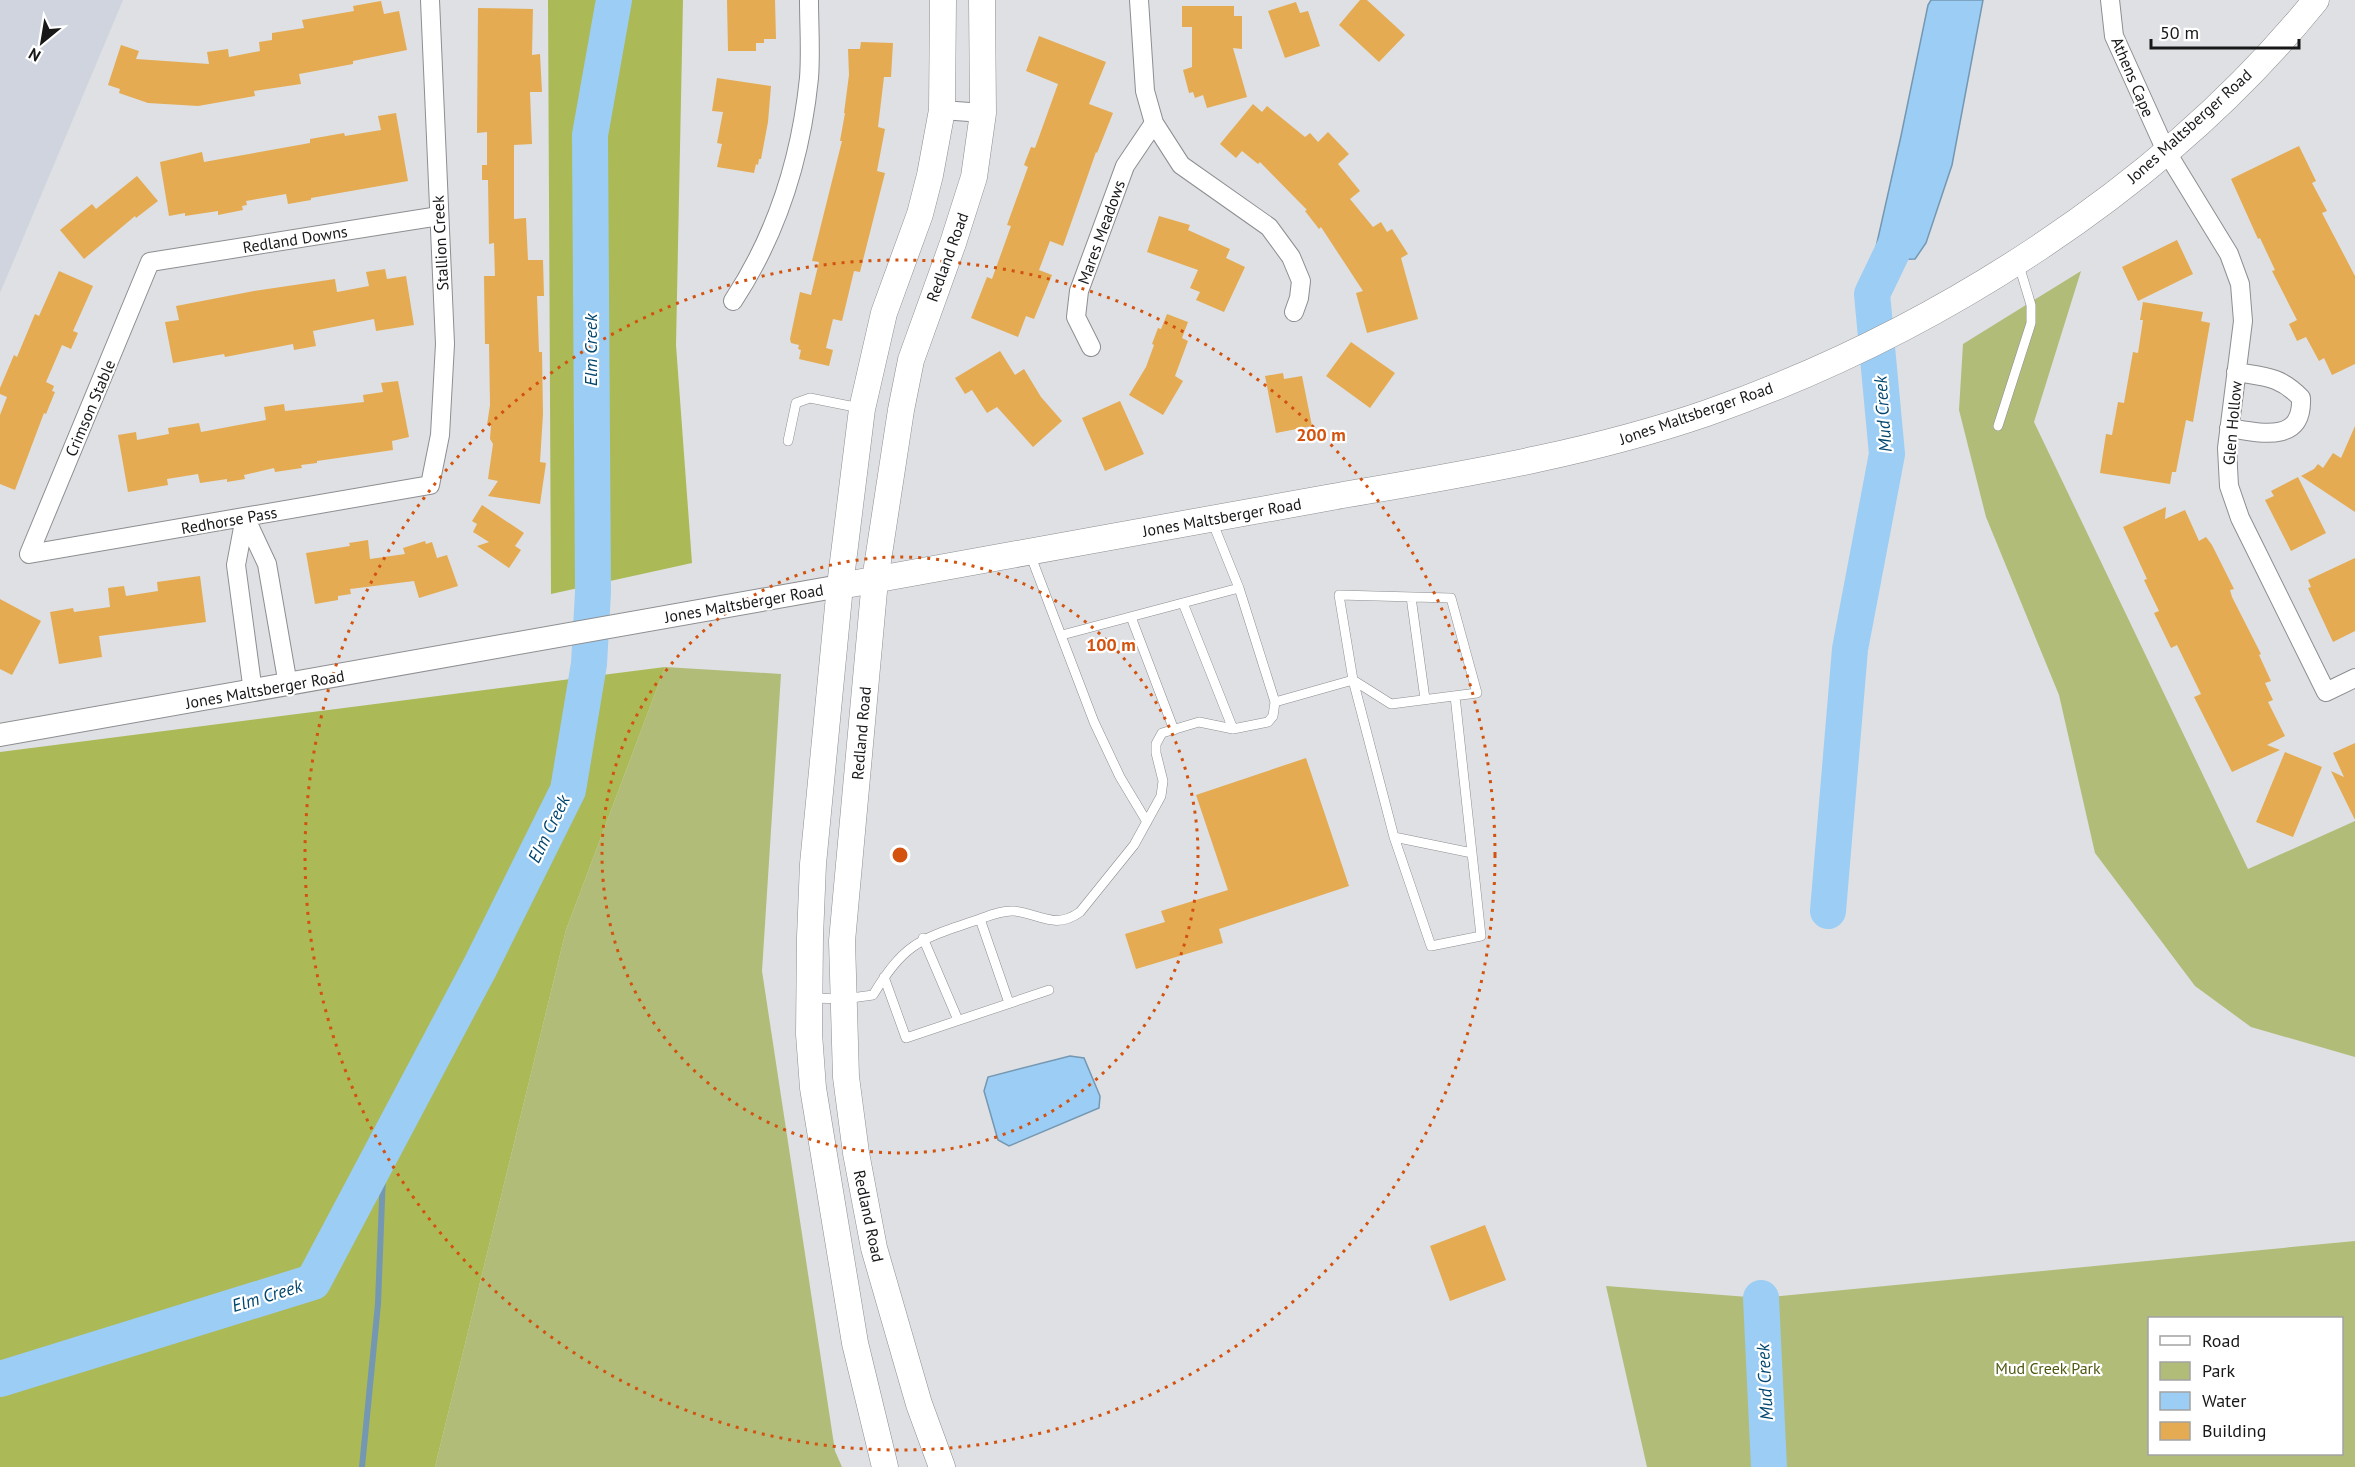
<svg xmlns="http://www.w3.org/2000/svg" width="2355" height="1467" font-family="'PT Sans',sans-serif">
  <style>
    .built { fill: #cfd4de }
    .green { fill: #b1bc79; fill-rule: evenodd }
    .forest { fill: #abb957 }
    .water { fill: #9ccdf4; stroke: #7497b2; stroke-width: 1.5 }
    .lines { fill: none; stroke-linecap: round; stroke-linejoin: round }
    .stream { stroke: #7497b2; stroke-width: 6 }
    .river { stroke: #9ccdf4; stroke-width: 36 }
    .building { fill: #e4ab53 }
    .service-casing { stroke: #8d8e91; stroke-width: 10 }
    .minor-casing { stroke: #8d8e91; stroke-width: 20 }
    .tertiary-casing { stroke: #8d8e91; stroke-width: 24 }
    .secondary-casing { stroke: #8d8e91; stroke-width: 27 }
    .service { stroke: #fff; stroke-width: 9 }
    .minor { stroke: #fff; stroke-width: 18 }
    .tertiary { stroke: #fff; stroke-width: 22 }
    .secondary { stroke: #fff; stroke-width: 26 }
    .ring { fill: none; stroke: #d3520d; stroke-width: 3; stroke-dasharray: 3 6 }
    .labels { text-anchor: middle; stroke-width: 4.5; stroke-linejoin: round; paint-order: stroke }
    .street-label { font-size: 16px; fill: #181819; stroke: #fff }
    .park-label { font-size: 16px; fill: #505810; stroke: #fff }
    .water-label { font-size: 18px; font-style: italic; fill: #00466f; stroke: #fff }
    .centre { fill: #d3520d; stroke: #fff; stroke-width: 3 }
    .ring-label { font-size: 18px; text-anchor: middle; font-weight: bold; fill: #d3520d; stroke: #fff; stroke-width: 4.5; stroke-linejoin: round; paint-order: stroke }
  </style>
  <rect width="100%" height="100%" fill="#dee0e3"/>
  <!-- built -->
  <path class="built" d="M 0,0 L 123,0 L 0,293 Z"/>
  <!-- green -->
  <path class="green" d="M 2081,271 L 2034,422 L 2248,869 L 2355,821 L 2355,1057 L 2251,1027 L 2195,986 L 2095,853 L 2059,695 L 1986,517 L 1959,410 L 1963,344 Z
    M 665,667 L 781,674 L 762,971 L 835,1451 L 842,1467 L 435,1467 L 566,930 Z
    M 2355,1241 L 2355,1467 L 1647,1467 L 1606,1286 L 1761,1298 ZM 2150,1318 L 2342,1318 L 2342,1454 L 2150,1454 Z"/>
  <!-- forest -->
  <path class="forest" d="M 548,0 L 683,0 L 676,345 L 692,563 L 551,594 Z
    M 665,667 L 566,930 L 435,1467 L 0,1467 L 0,752 Z"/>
  <!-- water -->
  <path class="water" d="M 1931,0 L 1983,0 L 1952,165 L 1926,243 L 1915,259 L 1877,260 L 1876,247 L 1901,136 L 1928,5 Z
    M 1070,1056 L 1084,1058 L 1100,1096 L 1099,1108 L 1009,1146 L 998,1140 L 984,1091 L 988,1077 Z"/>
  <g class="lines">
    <!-- stream -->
    <path class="stream" d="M 362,1467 L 378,1304 L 384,1148"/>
    <!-- river -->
    <path class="river" d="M 1828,911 L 1850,649 L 1887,454 L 1872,294 L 1909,217
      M 1761,1298 L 1769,1467
      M 0,1379 L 313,1282 L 480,967 L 568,790 L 589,664 L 593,592 L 590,135 L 614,0"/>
  </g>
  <!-- building -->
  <path class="building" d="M 727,0 L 775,0 L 776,39 L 764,39 L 764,43 L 756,43 L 756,51 L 728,51 Z
    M 1360,0 L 1367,0 L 1405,35 L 1379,62 L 1339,25 Z
    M 381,1 L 384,14 L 399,11 L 407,50 L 353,61 L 353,64 L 299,74 L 301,84 L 254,91 L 255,96 L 198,106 L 148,103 L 119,93 L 120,89 L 108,85 L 121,45 L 139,51 L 136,59 L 209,64 L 207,52 L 228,49 L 229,57 L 260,51 L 259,42 L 272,40 L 272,33 L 304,28 L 302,20 L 354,11 L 353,6 Z
    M 1296,2 L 1300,13 L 1308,11 L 1320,46 L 1285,58 L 1268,11 Z
    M 1182,6 L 1234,6 L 1234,16 L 1242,16 L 1242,49 L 1233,48 L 1247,97 L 1207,108 L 1203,95 L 1195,98 L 1193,92 L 1189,93 L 1183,70 L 1192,67 L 1192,27 L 1182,27 Z
    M 478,8 L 533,9 L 532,55 L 540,54 L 542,92 L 530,92 L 532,144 L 514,145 L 514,219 L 526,218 L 528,260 L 543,260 L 544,296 L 537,296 L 539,352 L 542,352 L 543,414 L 540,462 L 546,463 L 540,504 L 488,496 L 498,481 L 488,479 L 493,444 L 490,439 L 491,425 L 487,425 L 490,405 L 489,344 L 485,344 L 484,276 L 495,276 L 494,243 L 489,244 L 488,180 L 482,180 L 482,165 L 487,165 L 487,132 L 477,133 Z
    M 1039,36 L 1106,62 L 1089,104 L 1113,113 L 1097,153 L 1096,152 L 1063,246 L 1050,241 L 1039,270 L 1052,275 L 1034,319 L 1026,316 L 1018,337 L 971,318 L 987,277 L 992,279 L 1011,226 L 1007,225 L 1028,167 L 1024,165 L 1031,147 L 1035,148 L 1058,84 L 1026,71 Z
    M 861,42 L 893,43 L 891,77 L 884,77 L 878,127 L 885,129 L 877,171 L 885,173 L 860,272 L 854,271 L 842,321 L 833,319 L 826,348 L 833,350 L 829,366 L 799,359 L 801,350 L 798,349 L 799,345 L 791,343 L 790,339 L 800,292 L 811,295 L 819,262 L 812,261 L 842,141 L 840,141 L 845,113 L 844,113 L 849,75 L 848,49 L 860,49 Z
    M 717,78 L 771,86 L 768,122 L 761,159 L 759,159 L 758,165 L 756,164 L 754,173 L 717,167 L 722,144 L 717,143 L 723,112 L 712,111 Z
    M 1253,104 L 1262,112 L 1267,106 L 1305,137 L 1310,133 L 1318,142 L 1328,132 L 1349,154 L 1338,164 L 1360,191 L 1350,199 L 1373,227 L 1381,222 L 1387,232 L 1392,229 L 1408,254 L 1401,258 L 1418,319 L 1367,333 L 1356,293 L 1363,291 L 1321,227 L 1319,229 L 1305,211 L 1307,210 L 1260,162 L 1258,164 L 1242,151 L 1236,158 L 1220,144 Z
    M 396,113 L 408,181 L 311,198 L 311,200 L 288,204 L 286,194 L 246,201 L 247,205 L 242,206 L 243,210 L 218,215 L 218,211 L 185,216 L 185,213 L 169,216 L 160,162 L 202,152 L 204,162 L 310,143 L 310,139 L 344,133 L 345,136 L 381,130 L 378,116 Z
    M 2299,146 L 2316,181 L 2312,183 L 2327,211 L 2322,213 L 2355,276 L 2355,364 L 2332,375 L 2324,358 L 2319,361 L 2306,337 L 2297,341 L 2289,324 L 2297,320 L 2272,271 L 2275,270 L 2260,238 L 2258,239 L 2231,179 Z
    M 137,176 L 158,201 L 136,218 L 135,216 L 84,259 L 60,230 L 92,204 L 96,209 Z
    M 1159,216 L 1190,225 L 1188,230 L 1230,249 L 1226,258 L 1245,267 L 1224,312 L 1196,300 L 1200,292 L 1190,288 L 1198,270 L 1147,252 Z
    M 2177,240 L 2193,274 L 2138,301 L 2122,267 Z
    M 385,269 L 387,279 L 406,276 L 414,325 L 376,331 L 374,319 L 313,331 L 316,346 L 294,350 L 293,344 L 225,357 L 224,354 L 173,363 L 165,322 L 179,320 L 176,306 L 254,291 L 335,279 L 337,292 L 369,286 L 366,272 Z
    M 59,271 L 93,286 L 73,331 L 78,333 L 71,349 L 62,345 L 46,382 L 54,386 L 52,391 L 55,392 L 46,414 L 44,413 L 15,490 L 0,484 L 0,415 L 7,397 L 0,394 L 0,388 L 14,355 L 17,357 L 35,314 L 39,316 Z
    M 2143,302 L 2203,312 L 2201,321 L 2210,323 L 2193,422 L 2186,420 L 2176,472 L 2172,472 L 2170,484 L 2100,473 L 2106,434 L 2112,435 L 2118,402 L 2124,403 L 2133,352 L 2138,353 L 2143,320 L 2140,320 Z
    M 1167,314 L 1188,322 L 1182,338 L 1188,341 L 1175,376 L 1183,381 L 1163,415 L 1129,395 L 1146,367 L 1154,345 L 1152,344 L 1158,328 L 1161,329 Z
    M 1351,342 L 1395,373 L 1370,408 L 1326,376 Z
    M 1000,351 L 1015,375 L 1024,369 L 1041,397 L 1062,421 L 1033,447 L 997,407 L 987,413 L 972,390 L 965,394 L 955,378 Z
    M 1283,373 L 1284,379 L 1302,376 L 1312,426 L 1276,433 L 1265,376 Z
    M 398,381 L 409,437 L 392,441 L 393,450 L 317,461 L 317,463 L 301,465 L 302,468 L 275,472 L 274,468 L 244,475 L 245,479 L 227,482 L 227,479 L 200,483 L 198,474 L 167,479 L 168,485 L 128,492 L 118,435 L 136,432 L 137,440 L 169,434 L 168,428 L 199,423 L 201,432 L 266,420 L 264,407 L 284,404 L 285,411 L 364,402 L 363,395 L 383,392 L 381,383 Z
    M 1120,401 L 1144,454 L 1105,471 L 1082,418 Z
    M 2355,426 L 2355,512 L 2301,476 L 2314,469 L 2318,464 L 2323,468 L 2333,453 L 2341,458 Z
    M 2298,477 L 2326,533 L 2291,551 L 2265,500 L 2274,496 L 2271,491 Z
    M 482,505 L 524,533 L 515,546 L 521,550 L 509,568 L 477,546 L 489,542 L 473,532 L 477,524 L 472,521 Z
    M 2166,507 L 2165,519 L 2185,510 L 2199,541 L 2206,537 L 2212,545 L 2234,589 L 2230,590 L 2232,597 L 2261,654 L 2259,655 L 2271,681 L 2265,683 L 2273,700 L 2268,702 L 2285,736 L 2267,745 L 2280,750 L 2232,772 L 2194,697 L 2201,694 L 2177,645 L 2171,648 L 2154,613 L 2159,611 L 2144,580 L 2147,579 L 2123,527 Z
    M 368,540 L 370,559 L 405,554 L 403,548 L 425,541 L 426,544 L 432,542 L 437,558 L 447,555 L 458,586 L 419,598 L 414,581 L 350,589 L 351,594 L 338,596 L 338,600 L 315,604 L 306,553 L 350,546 L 349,543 Z
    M 2355,558 L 2355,631 L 2333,642 L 2308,588 L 2311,587 L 2308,580 Z
    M 200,576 L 206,622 L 99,636 L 102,657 L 59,664 L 50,612 L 73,608 L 74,612 L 110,607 L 108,588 L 124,586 L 126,596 L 158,591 L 157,582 Z
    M 0,599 L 41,621 L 12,675 L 0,669 Z
    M 2355,743 L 2355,820 L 2331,771 L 2344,777 L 2333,753 Z
    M 2285,752 L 2322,767 L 2293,837 L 2256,822 Z
    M 1306,758 L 1349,886 L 1219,929 L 1223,943 L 1136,969 L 1125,934 L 1165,922 L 1161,911 L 1228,890 L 1196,795 Z
    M 1485,1225 L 1506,1280 L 1450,1301 L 1430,1246 Z"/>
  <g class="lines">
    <!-- service casing -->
    <g class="service-casing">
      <path id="service" d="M 1998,426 L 2031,323 L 2031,305 L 2018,262
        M 788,441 L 796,403 L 810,398 L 860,408
        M 1030,554 L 1094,722 L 1120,777 L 1147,822
        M 1411,597 L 1425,699
        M 1183,603 L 1233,729
        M 1131,617 L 1174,730
        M 1062,635 L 1239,588
        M 1353,680 L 1394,837 L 1431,946 L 1481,936 L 1455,696
        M 1275,702 L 1353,680 L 1339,595 L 1451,598 L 1477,693 L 1391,704 L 1353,680
        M 1394,837 L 1472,853
        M 980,919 L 1009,1003
        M 923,938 L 958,1020
        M 884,977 L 906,1038 L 1049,990
        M 812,998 L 844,999 L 873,995 C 905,943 918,940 974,921 C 986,917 1001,910 1014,911 C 1040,914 1055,930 1080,912 L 1134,845 L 1161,796 L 1163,781 L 1156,753 L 1156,744 L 1162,733 L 1199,722 L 1233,729 L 1268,722 L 1273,716 L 1275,702 L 1239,588 L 1212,521"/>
    </g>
    <!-- minor casing -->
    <g class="minor-casing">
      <path id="minor" d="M 1139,0 L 1145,91 L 1154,123 L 1181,165 L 1269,227 L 1291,257 L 1301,281 L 1299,298 L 1294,312
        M 2110,0 L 2114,36 L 2166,151 L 2229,254 L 2240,284 L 2243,321 L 2227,448 L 2229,486 L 2240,518 L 2326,692 L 2355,678
        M 942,110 L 983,113
        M 733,301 C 777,234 801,157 809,78 C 811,52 809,26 809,0
        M 1091,347 L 1076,317 L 1079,291 L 1125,166 L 1154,123
        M 2229,428 C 2260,433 2303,444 2301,398 C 2280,376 2265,377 2236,372
        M 245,517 L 236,565 L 253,692
        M 245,517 L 267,564 L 288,685
        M 29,554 L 430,485 L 440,435 L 445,344 L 430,0
        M 29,554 L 150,262 L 439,216"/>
    </g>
    <!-- tertiary casing -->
    <g class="tertiary-casing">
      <path id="tertiary" d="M 0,735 L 840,586"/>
    </g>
    <!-- secondary casing -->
    <g class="secondary-casing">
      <path id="secondary" d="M 840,586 C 1004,556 1168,527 1332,497 C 1458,475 1585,455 1707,413 C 1933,334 2164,188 2316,0
        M 885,1467 L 855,1343 L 813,1088 L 809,1034 L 810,937 L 813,864 L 840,586 L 862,409 L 884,313 L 920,214 L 930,175 L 942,110 L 943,0
        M 942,1467 L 919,1404 L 874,1248 L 856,1153 L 846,1077 L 842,941 L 875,580 L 901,410 L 911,360 L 953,243 L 974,177 L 983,113 L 982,0"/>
    </g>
    <!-- service -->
    <use href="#service" class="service"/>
    <!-- minor -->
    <use href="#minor" class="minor"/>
    <!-- tertiary -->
    <use href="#tertiary" class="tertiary"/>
    <!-- secondary -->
    <use href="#secondary" class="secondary"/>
  </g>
  <!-- distance rings -->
  <g class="ring">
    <circle cx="900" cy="855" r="298"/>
    <circle cx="900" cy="855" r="595"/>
  </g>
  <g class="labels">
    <!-- street labels -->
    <g class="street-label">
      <text transform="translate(2133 77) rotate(67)" y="6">Athens Cape</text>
      <text transform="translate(2189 126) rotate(-42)" y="6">Jones Maltsberger Road</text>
      <text transform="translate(1101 232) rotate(-70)" y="6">Mares Meadows</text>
      <text transform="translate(295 239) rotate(-9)" y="6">Redland Downs</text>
      <text transform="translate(440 243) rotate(-93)" y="6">Stallion Creek</text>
      <text transform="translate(947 257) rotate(-70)" y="6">Redland Road</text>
      <text transform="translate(90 408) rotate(-67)" y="6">Crimson Stable</text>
      <text transform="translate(1696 413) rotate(-19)" y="6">Jones Maltsberger Road</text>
      <text transform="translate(2232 423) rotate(-85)" y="6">Glen Hollow</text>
      <text transform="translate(1222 517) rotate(-10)" y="6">Jones Maltsberger Road</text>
      <text transform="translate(229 520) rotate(-10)" y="6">Redhorse Pass</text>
      <text transform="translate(744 603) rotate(-10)" y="6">Jones Maltsberger Road</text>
      <text transform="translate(265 689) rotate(-10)" y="6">Jones Maltsberger Road</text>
      <text transform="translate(861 733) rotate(-85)" y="6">Redland Road</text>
      <text transform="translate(869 1216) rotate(78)" y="6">Redland Road</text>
    </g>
    <!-- park labels -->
    <g class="park-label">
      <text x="2048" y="1374">Mud Creek Park</text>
    </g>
    <!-- water labels -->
    <g class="water-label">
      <text transform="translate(591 350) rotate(-90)" y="6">Elm Creek</text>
      <text transform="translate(1883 414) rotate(-94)" y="6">Mud Creek</text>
      <text transform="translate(549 829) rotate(-64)" y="6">Elm Creek</text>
      <text transform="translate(267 1296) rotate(-17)" y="6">Elm Creek</text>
      <text transform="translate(1765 1382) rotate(-93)" y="6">Mud Creek</text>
    </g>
  </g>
  <circle cx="900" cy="855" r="9" class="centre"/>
  <g class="ring-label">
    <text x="1321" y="441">200 m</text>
    <text x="1111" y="651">100 m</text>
  </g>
  <!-- legend -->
  <rect x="2148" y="1317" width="195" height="138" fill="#ffffff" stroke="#a3a3a3" stroke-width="1.5"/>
  <rect x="2160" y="1336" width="30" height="9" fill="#ffffff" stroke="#a3a3a3" stroke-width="1.5"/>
  <text x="2202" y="1347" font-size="18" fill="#181819">Road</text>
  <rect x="2160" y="1362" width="30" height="18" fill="#b1bc79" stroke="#a3a3a3" stroke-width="1.5"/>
  <text x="2202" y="1377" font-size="18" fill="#181819">Park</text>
  <rect x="2160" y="1392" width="30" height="18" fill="#9ccdf4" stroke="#a3a3a3" stroke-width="1.5"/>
  <text x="2202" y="1407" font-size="18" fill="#181819">Water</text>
  <rect x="2160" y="1422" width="30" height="18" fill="#e4ab53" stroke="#a3a3a3" stroke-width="1.5"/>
  <text x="2202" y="1437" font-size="18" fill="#181819">Building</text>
  <!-- north arrow -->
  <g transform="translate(42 42) rotate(210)" stroke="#ffffff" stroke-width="4.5" paint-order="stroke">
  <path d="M0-4.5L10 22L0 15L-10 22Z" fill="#181819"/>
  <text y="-9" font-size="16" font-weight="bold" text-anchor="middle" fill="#181819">N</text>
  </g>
  <!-- scale -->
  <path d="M2151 39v9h148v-9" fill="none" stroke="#181819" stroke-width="3"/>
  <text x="2160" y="39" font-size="18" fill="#181819" stroke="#ffffff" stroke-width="4.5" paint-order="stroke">50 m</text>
</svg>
